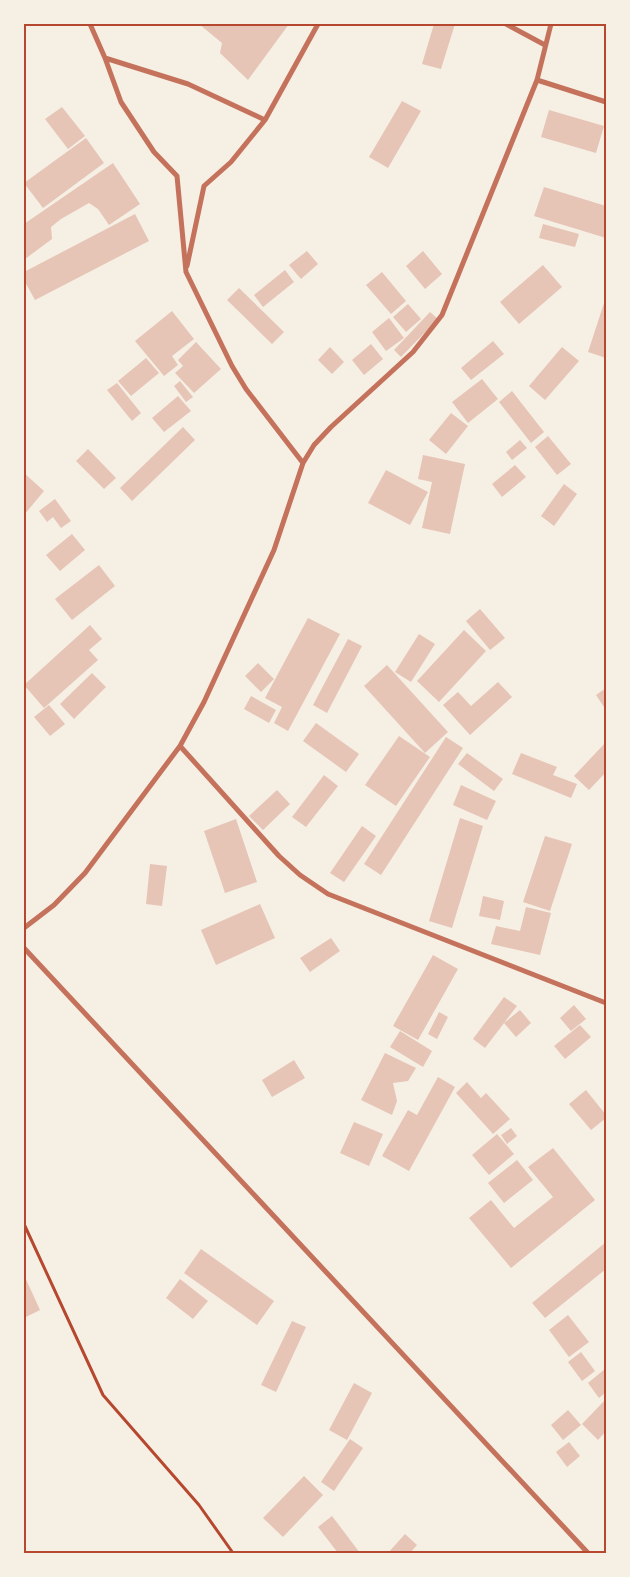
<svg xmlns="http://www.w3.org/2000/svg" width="630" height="1577" font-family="Quicksand,sans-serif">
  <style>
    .building { fill: #e6c5b7 }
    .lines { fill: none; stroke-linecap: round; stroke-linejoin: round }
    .path { stroke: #b5482f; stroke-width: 3 }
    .minor { stroke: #c5725c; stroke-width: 5 }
    .neatline { fill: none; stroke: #b5482f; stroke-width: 2 }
  </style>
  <rect width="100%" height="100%" fill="#f6efe4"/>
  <!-- building -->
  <path class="building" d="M 199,24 L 289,24 L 248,80 L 220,53 L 222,43 Z
    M 434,24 L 455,24 L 441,69 L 422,64 Z
    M 402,101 L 421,111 L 388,168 L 369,157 Z
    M 62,107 L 85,136 L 68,149 L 45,119 Z
    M 549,110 L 604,126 L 596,153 L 541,137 Z
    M 86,138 L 104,163 L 43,208 L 24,183 Z
    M 113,163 L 140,204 L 109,225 L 98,209 L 89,203 L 61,219 L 51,227 L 52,239 L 25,259 L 24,224 Z
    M 544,187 L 606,206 L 606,238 L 534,216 Z
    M 135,214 L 149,241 L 35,300 L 24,280 L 24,272 Z
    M 543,224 L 579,234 L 575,247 L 539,238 Z
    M 307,251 L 318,264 L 301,279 L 289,265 Z
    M 423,251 L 442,274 L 425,289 L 406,266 Z
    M 543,265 L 562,287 L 519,324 L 500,302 Z
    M 285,270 L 294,282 L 263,307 L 254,295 Z
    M 382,272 L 406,301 L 391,314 L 366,285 Z
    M 239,288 L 284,332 L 272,344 L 227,300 Z
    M 606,297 L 606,358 L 588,352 Z
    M 408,304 L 421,319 L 406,332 L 393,317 Z
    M 172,311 L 194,339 L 172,356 L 178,365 L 164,376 L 135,341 Z
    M 430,312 L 438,319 L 401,357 L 394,350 Z
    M 389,318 L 404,338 L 386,351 L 372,332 Z
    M 493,341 L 504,354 L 471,380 L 461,368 Z
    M 196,342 L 221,369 L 194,393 L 175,373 L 183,366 L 178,360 Z
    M 371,344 L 383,359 L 364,375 L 352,360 Z
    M 330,347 L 344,362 L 332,374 L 318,360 Z
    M 562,347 L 579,361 L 545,400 L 529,386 Z
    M 146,358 L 159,373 L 131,396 L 118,381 Z
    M 482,379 L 498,399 L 468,423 L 452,402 Z
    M 180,381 L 193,397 L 186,402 L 174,386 Z
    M 117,383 L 141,413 L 132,421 L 107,390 Z
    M 512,391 L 544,432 L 531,443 L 499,402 Z
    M 178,396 L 191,411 L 164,432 L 152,418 Z
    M 451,413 L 468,426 L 446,454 L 429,440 Z
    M 183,427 L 195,440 L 132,501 L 120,488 Z
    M 548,436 L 571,464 L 557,475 L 535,447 Z
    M 520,440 L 527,448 L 512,460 L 506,452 Z
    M 88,449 L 116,478 L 104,489 L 76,461 Z
    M 423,455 L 465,464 L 450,534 L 422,528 L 432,482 L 418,479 Z
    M 515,465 L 526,477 L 502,497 L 492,484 Z
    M 386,470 L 428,492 L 410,525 L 368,503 Z
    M 24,473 L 44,491 L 24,515 Z
    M 564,484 L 577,494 L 554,526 L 541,516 Z
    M 55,499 L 71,521 L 61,528 L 53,517 L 47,522 L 39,511 Z
    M 72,534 L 85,550 L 60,571 L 46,555 Z
    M 99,565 L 115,586 L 72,620 L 55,599 Z
    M 480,609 L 505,638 L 490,650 L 466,621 Z
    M 308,618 L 340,634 L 288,731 L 274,723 L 282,707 L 265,698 Z
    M 90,625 L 102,639 L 89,650 L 98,660 L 44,708 L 24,685 Z
    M 464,630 L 486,651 L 439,702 L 417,681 Z
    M 419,634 L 435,644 L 411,682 L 395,672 Z
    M 348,639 L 362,646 L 327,713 L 313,705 Z
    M 258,663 L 274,679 L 261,692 L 245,676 Z
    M 387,665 L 448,732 L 425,753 L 364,686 Z
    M 92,673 L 106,687 L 74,719 L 60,704 Z
    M 498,682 L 512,697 L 470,735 L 443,705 L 458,692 L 471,706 Z
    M 606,688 L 606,710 L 596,695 Z
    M 251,696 L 276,710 L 269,723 L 244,709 Z
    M 49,705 L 65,724 L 50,736 L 34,717 Z
    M 316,723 L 359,754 L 346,772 L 303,741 Z
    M 399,736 L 430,757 L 396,806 L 365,785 Z
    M 446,737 L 463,748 L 381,875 L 364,864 Z
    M 606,742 L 606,772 L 589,790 L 574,776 Z
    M 467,753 L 503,779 L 494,791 L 458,764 Z
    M 521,753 L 557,767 L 553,775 L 577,784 L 571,798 L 512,774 Z
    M 324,775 L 338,786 L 306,827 L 292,817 Z
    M 461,785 L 496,801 L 487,820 L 453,805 Z
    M 277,790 L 290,804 L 263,830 L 249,816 Z
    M 460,818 L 483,826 L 452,928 L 429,921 Z
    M 236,819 L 257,882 L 225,893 L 204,831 Z
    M 362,826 L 376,836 L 344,882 L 330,873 Z
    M 545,836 L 572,844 L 550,911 L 523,902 Z
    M 150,864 L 167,866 L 162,906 L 146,904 Z
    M 483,896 L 504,901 L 500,920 L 479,916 Z
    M 260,904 L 275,938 L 216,965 L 201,930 Z
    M 526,907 L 551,913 L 540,955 L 491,944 L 496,926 L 520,931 Z
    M 331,938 L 340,951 L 310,972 L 300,958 Z
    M 433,955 L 458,969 L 418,1040 L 393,1026 Z
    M 504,997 L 517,1006 L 485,1048 L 473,1039 Z
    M 574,1005 L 586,1019 L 571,1031 L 560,1018 Z
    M 520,1010 L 531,1023 L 516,1037 L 504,1023 Z
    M 439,1012 L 448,1017 L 437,1039 L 428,1034 Z
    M 580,1025 L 591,1037 L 565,1059 L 554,1046 Z
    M 400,1031 L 432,1051 L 423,1067 L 390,1047 Z
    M 385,1053 L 416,1068 L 408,1081 L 393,1083 L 397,1101 L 392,1115 L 361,1100 Z
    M 294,1060 L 305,1078 L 272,1097 L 262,1080 Z
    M 438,1077 L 455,1087 L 409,1171 L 382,1156 L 408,1110 L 417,1115 Z
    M 467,1082 L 481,1098 L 486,1093 L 510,1119 L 493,1134 L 456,1093 Z
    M 586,1090 L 606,1115 L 606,1118 L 591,1130 L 569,1104 Z
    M 354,1122 L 383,1134 L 369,1166 L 340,1153 Z
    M 511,1128 L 517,1136 L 507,1144 L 501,1135 Z
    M 497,1134 L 514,1154 L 489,1175 L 472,1155 Z
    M 553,1148 L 595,1200 L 511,1268 L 469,1218 L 491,1200 L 514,1228 L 553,1197 L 528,1167 Z
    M 517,1160 L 533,1180 L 504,1203 L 488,1183 Z
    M 606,1242 L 606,1269 L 545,1318 L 532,1303 Z
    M 201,1249 L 274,1301 L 257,1325 L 184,1273 Z
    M 24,1275 L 40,1310 L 24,1318 Z
    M 180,1279 L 208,1301 L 193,1319 L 166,1298 Z
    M 568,1315 L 589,1342 L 569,1357 L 549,1330 Z
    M 292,1321 L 306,1327 L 276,1392 L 261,1385 Z
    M 581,1352 L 595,1371 L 582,1381 L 568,1362 Z
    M 606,1368 L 606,1392 L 599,1398 L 588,1383 Z
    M 354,1383 L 372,1393 L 347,1440 L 329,1430 Z
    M 606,1399 L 606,1431 L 598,1440 L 582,1424 Z
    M 568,1410 L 581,1425 L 563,1440 L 551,1425 Z
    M 350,1439 L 363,1448 L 334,1491 L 321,1482 Z
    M 569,1442 L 580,1456 L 567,1467 L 556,1452 Z
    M 304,1476 L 323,1495 L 283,1537 L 263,1518 Z
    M 332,1516 L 360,1553 L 338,1553 L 318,1527 Z
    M 405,1534 L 417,1545 L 410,1553 L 388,1553 Z"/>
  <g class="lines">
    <!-- path -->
    <path class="path" d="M 24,1224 L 103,1395 L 199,1505 L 233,1553"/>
    <!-- minor -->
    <path class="minor" d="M 90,24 L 105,58 L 121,102 L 154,152 L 177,176 L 186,272 L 232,366 L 246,389 L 303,463 L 274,550 L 204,702 L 180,746 L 279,856 L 300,875 L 328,894 L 606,1003
      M 506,24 L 545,45
      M 105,58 L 188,84 L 265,120
      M 537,80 L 606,102
      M 187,266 L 204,186 L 231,162 L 265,120 L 318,24
      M 303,463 L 314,445 L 331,427 L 413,352 L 442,315 L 537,80 L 551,24
      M 24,928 L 54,905 L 85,873 L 180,746
      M 24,948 L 588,1553"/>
  </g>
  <!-- border -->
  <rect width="630" height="1577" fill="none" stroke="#f6efe4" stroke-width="50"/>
  <rect x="25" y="25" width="580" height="1527" class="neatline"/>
</svg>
